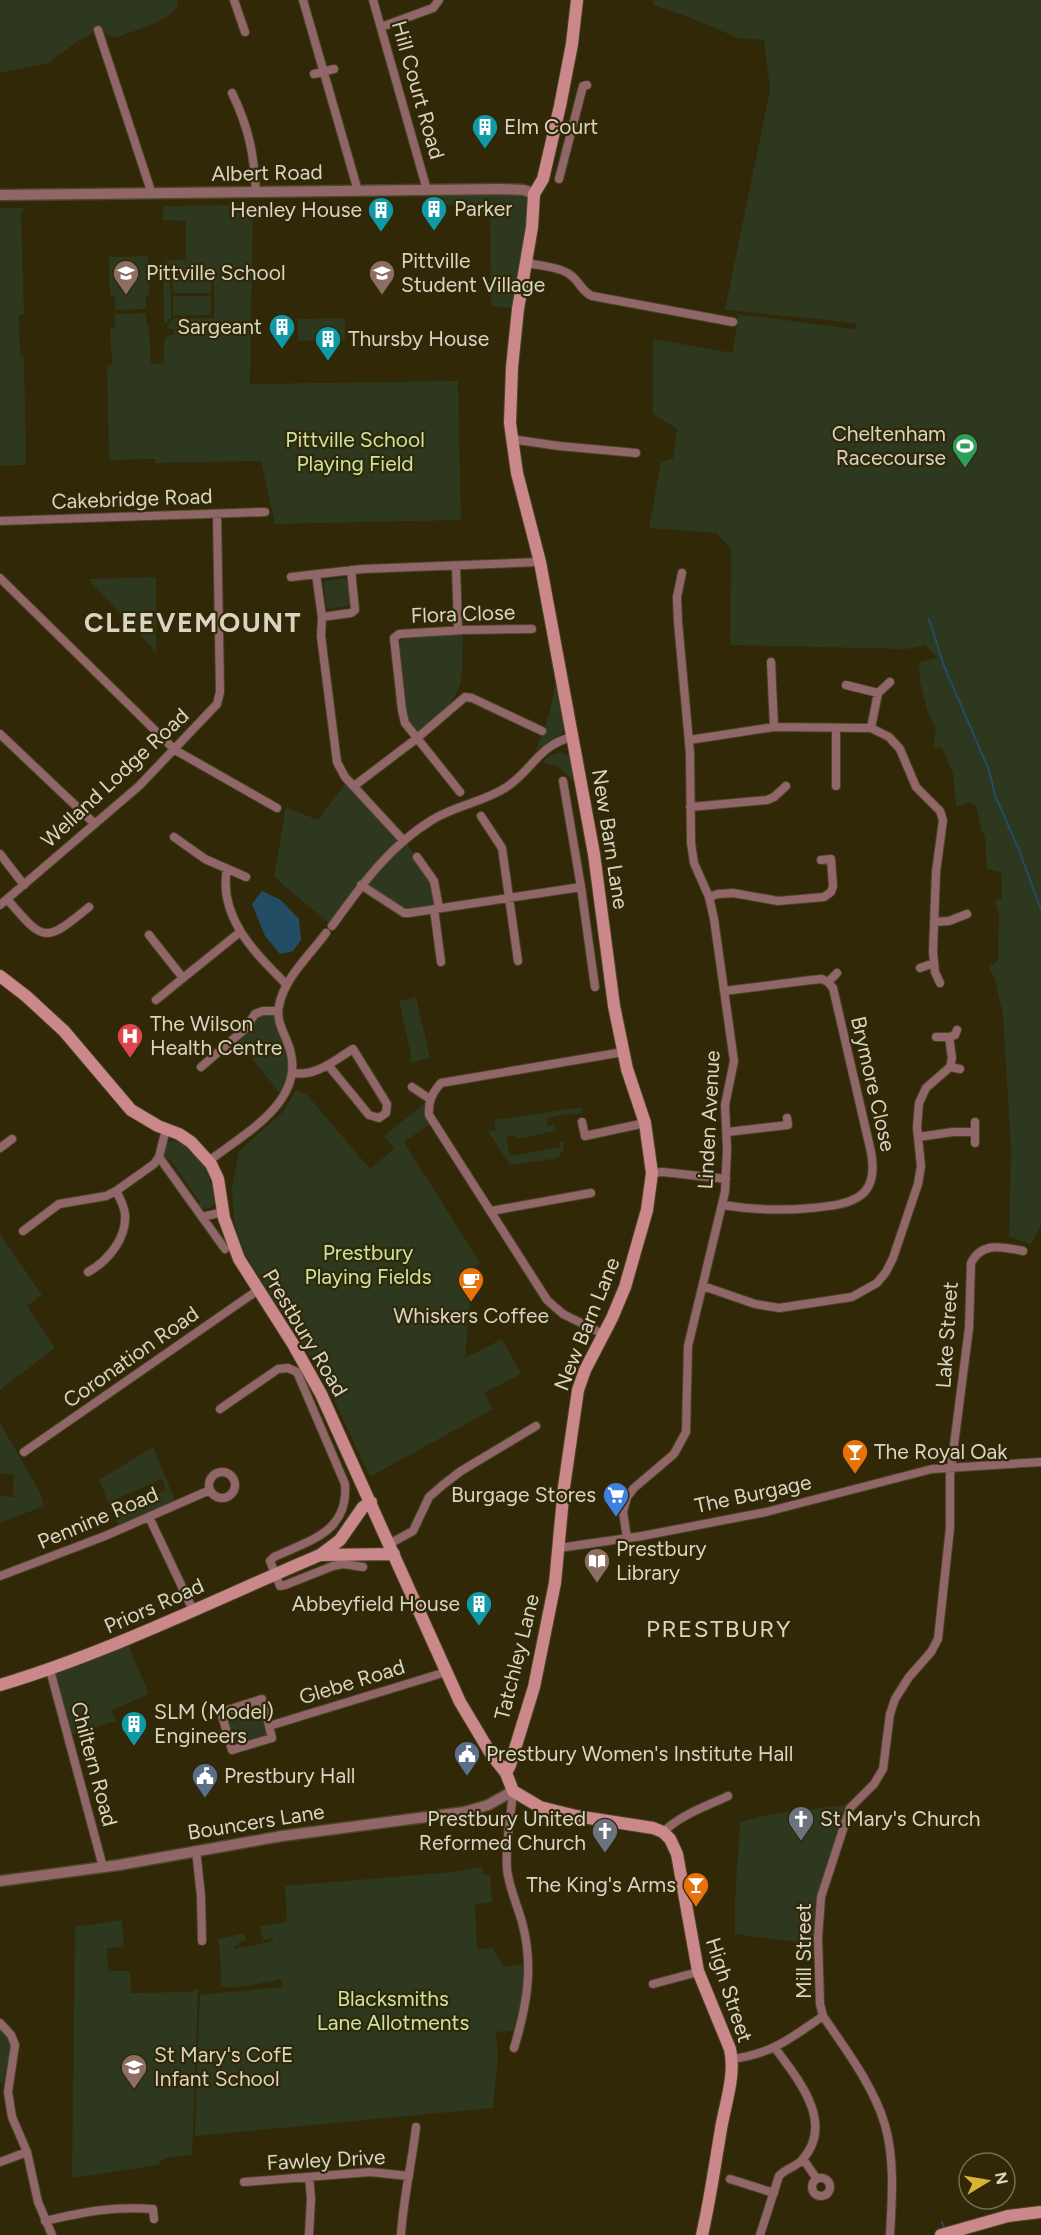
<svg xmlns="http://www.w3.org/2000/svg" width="1041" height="2235" font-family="Figtree,sans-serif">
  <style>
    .green { fill: #2e381f; fill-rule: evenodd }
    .water { fill: #224d64 }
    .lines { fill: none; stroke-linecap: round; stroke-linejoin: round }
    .stream { stroke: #224d64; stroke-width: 2 }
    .minor-casing { stroke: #4b4425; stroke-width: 10 }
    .tertiary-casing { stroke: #4b4425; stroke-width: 13 }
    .secondary-casing { stroke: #4b4425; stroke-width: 14 }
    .minor { stroke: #906668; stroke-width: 8 }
    .tertiary { stroke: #906668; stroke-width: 10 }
    .secondary { stroke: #cb888b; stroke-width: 12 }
    .labels { text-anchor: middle; stroke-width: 4.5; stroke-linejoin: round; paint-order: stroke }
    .street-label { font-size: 21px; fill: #d9d5c3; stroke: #302807 }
    .poi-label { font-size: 21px; fill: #d9d5c3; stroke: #302807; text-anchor: start }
    .park-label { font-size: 21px; fill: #c9e5a3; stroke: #302807 }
    .quarter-label { font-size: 24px; letter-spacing: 1.5px; fill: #d9d5c3; stroke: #302807 }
    .district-label { font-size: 27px; font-weight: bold; letter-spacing: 1.5px; fill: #d9d5c3; stroke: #302807 }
  </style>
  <rect width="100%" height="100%" fill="#302807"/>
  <!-- green -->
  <path class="green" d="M 0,0 L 177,0 L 178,6 C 163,26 137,28 116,38 L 98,30 L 78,41 L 48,63 L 0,73 Z
    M 654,0 L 1041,0 L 1041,1226 L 1031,1244 L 1009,1237 L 1011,1148 L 1003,1015 L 995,980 L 989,967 L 998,961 L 999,916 L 995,901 L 1002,898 L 1001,872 L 987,869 L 985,836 L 982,832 L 976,806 L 969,802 L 956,807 L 953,774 L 942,748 L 933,747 L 936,729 L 927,710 L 920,683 L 919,662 L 937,658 L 925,645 L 907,649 L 730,645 L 731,550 L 717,533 L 649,528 L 661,462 L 673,459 L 677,429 L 653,414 L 653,339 L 733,353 L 738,314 L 854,329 L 857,327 L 856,323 L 725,310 L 770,89 L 764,40 L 738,38 L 691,18 L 653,5 Z
    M 427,190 L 534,194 L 518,309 L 491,306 L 490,217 L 463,205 L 428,206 Z
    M 253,205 L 250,384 L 458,381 L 461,520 L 275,524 L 261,461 L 155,463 L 155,459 L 109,460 L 107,365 L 112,364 L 110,328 L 115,327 L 115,314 L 146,313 L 147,326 L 149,326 L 151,364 L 164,363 L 164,340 L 169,335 L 175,334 L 175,330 L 166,327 L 174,318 L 214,318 L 214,270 L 173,270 L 165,260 L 186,260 L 186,221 L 163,220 L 163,206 Z
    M 0,208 L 24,208 L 25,212 L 21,212 L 24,314 L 19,315 L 20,357 L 24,357 L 26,465 L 0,466 Z
    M 148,256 L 149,295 L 146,296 L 146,309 L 115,310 L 115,296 L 110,296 L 109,257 Z
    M 163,262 L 170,270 L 171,318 L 164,325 Z
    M 173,274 L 211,274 L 211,293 L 173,293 Z
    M 173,296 L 211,296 L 211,315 L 173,316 Z
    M 345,318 L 345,340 L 298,341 L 298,319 Z
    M 156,577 L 156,652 L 88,579 Z
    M 347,578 L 350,603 L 347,606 L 327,609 L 323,581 Z
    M 463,635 C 462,691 465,693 421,730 L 414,730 L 407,720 L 399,645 L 401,640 L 416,637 Z
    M 556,675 L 565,728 L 560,735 L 535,751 C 547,726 553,703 556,675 Z
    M 561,752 L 571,757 L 577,784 L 558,767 L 542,762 L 550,755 Z
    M 348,780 L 404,841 L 430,875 L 439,908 L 409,913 L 361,886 L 332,926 L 274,877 L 286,807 L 318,820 Z
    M 416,997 L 430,1058 L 410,1063 L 411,1054 L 399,1001 Z
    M 278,1011 L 291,1054 L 283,1097 L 235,1037 L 255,1014 Z
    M 296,1090 L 307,1095 L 370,1169 L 394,1149 L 384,1136 L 430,1099 L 433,1122 L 404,1142 L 480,1263 L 463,1273 L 471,1287 L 465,1358 L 502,1339 L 521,1374 L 484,1393 L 493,1409 L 370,1477 L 335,1402 L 311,1357 L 246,1256 L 234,1222 L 232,1186 L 239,1151 L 283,1112 Z
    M 582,1107 L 583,1113 L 570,1115 L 570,1113 L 547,1118 L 548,1126 L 554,1125 L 556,1131 L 517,1139 L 516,1135 L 506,1137 L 510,1156 L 560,1147 L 560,1142 L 563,1142 L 564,1152 L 561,1153 L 558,1158 L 513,1165 L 509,1163 L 488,1132 L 496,1130 L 494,1120 Z
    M 171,1141 C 198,1142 211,1179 216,1201 L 211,1208 L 204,1209 L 199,1206 L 200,1202 L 170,1159 L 167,1160 L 164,1156 L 166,1144 Z
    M 0,1234 L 42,1295 L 27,1306 L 55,1348 L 0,1390 Z
    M 0,1423 L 40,1492 L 44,1506 L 0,1523 L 0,1496 L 13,1497 L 14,1474 L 0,1474 Z
    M 153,1447 L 177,1505 L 120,1529 L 99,1480 ZM 162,1479 L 166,1490 L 116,1512 L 111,1501 Z
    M 126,1640 L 149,1694 L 112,1710 L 116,1721 L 67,1736 L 50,1670 Z
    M 262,1699 L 272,1738 L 232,1750 L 221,1712 Z
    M 846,1805 L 815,1902 L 815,1944 L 735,1934 C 734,1897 738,1860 740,1822 L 767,1815 Z
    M 483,1867 L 484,1875 L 490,1875 L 492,1902 L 475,1904 L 477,1949 L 493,1948 L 503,1967 L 529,1963 L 519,2030 L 496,2032 L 498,2057 L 493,2108 L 195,2136 L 200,1995 L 283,1987 L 281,1979 C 266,1982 233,1991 221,1986 L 220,1950 L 217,1939 L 244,1933 L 246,1940 L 239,1942 L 238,1945 L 234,1946 L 235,1949 L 273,1941 L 273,1938 L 263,1940 L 260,1926 L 287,1922 L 285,1886 L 453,1872 Z
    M 122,1920 L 124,1947 L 107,1948 L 108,1971 L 130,1971 L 131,1993 L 188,1992 L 198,1989 L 192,2155 L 166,2158 L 160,2161 L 159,2165 L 72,2178 L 75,1927 Z
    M 0,2023 L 11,2035 L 12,2071 L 7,2070 L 3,2084 L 0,2081 Z"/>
  <!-- water -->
  <path class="water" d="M 262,891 L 281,900 L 299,919 L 301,940 L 293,951 L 280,954 L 265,936 L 252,904 Z"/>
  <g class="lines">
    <!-- stream -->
    <path class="stream" d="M 929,619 L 944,666 L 989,770 L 995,795 L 1019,850 L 1041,910
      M 942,2222 L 945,2230"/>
    <!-- minor casing -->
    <g class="minor-casing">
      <path id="minor" d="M 234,0 L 245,32
        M 303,0 L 358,191
        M 373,0 L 427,190
        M 381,27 L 433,8 L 439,0
        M 98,30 L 152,194
        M 314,74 L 334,69
        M 232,93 C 249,128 254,154 256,193
        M 559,179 L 583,86 L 587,85
        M 527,263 C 541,266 564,267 574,278 C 581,285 583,292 592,296 L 733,322
        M 511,439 L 559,446 L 636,453
        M 0,521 L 265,512
        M 456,566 L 458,630
        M 316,574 L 322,617 L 321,636 L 337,762 L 345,777 L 404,841
        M 291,577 L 363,569 L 540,562
        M 0,578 L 175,750 L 277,808
        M 322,617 L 351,613 L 355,610 L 351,570
        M 771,662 L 774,727
        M 846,685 L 878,693 L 871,728
        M 878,693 L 890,682
        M 836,729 L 836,786
        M 0,734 L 95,824
        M 689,740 L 774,727 L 871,728 L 889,737 L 900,749 L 916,787 L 940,811 L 943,820 L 936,872 L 933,952 L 935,972 L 940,983
        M 354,786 L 416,739 L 465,697 L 472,698 L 542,731
        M 460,792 L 405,723 L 402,710 L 394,638 L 399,634 L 464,630 L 532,629
        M 690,807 L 767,800 L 774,797 L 786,786
        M 481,816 L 502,848 L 518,961
        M 174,837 L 205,859 L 246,877
        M 0,854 L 24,885
        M 417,857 L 434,881 L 439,908
        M 227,869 C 218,917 255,953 286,984
        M 361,885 L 404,913 L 409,913 L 581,887 L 563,781
        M 581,887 L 595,987
        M 709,897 L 718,894 L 733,893 L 778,901 L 824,897 L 831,892 L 833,886 L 831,859 L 821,860
        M 7,899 C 44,942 44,944 89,907
        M 0,905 L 139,786 L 217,704 L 220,692 L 217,515
        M 434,909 L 441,962
        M 934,922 L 949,921 L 967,914
        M 332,926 C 361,886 389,846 432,820 C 456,805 485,802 508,786 C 533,769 539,745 572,737
        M 149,935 L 183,978 L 240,932
        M 920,968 L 934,963
        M 828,982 L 837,973
        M 724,991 L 811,980 L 822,979 L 828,982
        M 156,1000 L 183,978
        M 936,1037 L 949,1037
        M 201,1067 L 245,1029 L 255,1014 L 263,1011 L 278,1011
        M 950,1067 L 960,1069
        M 292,1073 C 316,1077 333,1061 353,1049 L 387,1104 L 386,1113 L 379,1118 L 369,1115 L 328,1065
        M 412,1087 L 430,1099
        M 582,1122 L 585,1136 L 645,1123
        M 975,1122 L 975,1132
        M 727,1132 L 788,1125 L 787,1118
        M 918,1137 L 953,1132 L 975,1132 L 975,1143
        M 0,1148 L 12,1139
        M 159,1157 L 225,1249
        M 209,1161 C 242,1135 302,1104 291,1054 C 288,1037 275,1024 279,1006 C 284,978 310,955 326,933
        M 652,1173 L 663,1172 L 726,1179
        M 723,1205 C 753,1210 781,1211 812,1208 C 850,1204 880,1200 871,1152 L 833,988 L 828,982
        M 491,1211 L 591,1193
        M 202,1217 L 223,1212
        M 23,1231 L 59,1204 L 106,1196 L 116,1191 L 154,1164 L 159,1157 L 166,1129
        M 88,1272 C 108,1261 127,1238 125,1214 C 124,1206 120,1198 116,1191
        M 703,1286 L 755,1304 L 779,1308 L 852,1297 L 877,1283 L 886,1272 L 893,1258 L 918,1184 L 921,1166 L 917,1128 L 919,1103 L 926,1088 L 950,1067 L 952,1058 L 949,1037 L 955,1035 L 957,1030
        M 603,1334 L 563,1314 L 547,1300 L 429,1115 C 428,1102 432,1093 441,1083 L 623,1052
        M 220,1409 L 278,1369 L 288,1368 L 297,1372 L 345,1484 C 349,1532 310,1540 274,1557 L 270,1561 L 280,1586 L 285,1585 L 333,1566 L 343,1564 L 363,1567
        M 24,1452 L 258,1290
        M209 1485a13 13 0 1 1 26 0a13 13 0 1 1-26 0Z
        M 149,1517 L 193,1610
        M 627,1538 L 623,1512 L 627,1497 L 634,1488 L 674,1454 L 686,1432 L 688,1346 L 725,1192 L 727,1149 L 725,1105 L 734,1061 L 714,919 L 709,897 L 694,863 L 691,843 L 690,753 L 678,622 L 677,597 L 682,573
        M 389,1544 L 413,1531 L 429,1497 L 444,1484 L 461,1471 L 536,1426
        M 559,1548 L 642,1536 L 766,1512 L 932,1469 L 1041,1462
        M 0,1576 L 105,1536 L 210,1490
        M 50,1670 L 103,1867
        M 269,1726 L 272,1738 L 232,1750 L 221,1712 L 262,1699 L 269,1726 L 446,1672
        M 513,1791 C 511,1817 505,1842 507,1869 C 509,1888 517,1904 522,1922 C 534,1966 527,2005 514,2048
        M 663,1832 C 682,1814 705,1807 728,1796
        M 196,1850 L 201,1896 L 202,1941
        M 653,1984 L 698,1972
        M 0,2023 L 11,2035 L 15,2045 L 8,2092 L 12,2117 L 27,2152 L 38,2202 L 52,2235
        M 732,2059 C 772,2054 791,2038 823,2016
        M 803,2159 L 817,2179
        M 0,2162 L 27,2152
        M812 2187a9 9 0 1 1 18 0a9 9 0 1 1-18 0Z
        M 730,2179 L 774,2193
        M 244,2182 L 370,2172 L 409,2176
        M 45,2221 C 83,2212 113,2206 153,2209 L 154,2219
        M 309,2235 L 311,2198 L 309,2177
        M 401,2235 C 403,2199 412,2163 416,2127
        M 760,2235 L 779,2176 C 786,2168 796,2167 802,2160 C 836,2123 797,2078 775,2048
        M 890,2235 C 892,2198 895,2160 885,2125 C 873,2085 846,2050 823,2016 L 820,2004 L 818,1938 L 821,1897 L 850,1808 L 874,1784 L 883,1769 L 890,1714 L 895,1699 L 909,1677 L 931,1652 L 938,1639 L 950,1528 L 950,1476 L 969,1328 L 971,1263 C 982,1241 1003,1247 1023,1251"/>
    </g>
    <!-- tertiary casing -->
    <g class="tertiary-casing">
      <path id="tertiary" d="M 0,195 L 501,189 L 524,190 L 534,194
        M 0,1881 L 119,1865 L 282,1836 L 464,1812 L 488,1805 L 513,1791"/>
    </g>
    <!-- secondary casing -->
    <g class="secondary-casing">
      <path id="secondary" d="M 0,976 L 26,996 L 64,1031 L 131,1110 L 158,1126 L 179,1134 L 191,1142 L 211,1164 L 218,1179 L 224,1218 L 239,1259 L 293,1344 L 321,1394 L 460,1702 L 491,1754 L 506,1773 L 513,1791 L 540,1807 L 576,1816 L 653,1828 L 663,1832 L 670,1839 L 677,1854 L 698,1971 L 730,2049 C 736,2075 725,2104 721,2129 C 715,2164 710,2200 702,2235
        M 320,1555 L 394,1554
        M 0,1685 C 110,1652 214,1600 320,1555 L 340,1540 L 363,1507 L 371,1502
        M 506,1773 L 510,1765 L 534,1687 L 555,1583 L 564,1487 L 578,1390 L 585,1370 L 612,1318 L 625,1287 L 647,1210 L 652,1173 L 645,1123 L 627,1069 L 614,1006 L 594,854 L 540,562 L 517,473 L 510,423 L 512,367 L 518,309 L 532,227 L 534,194 L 543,179 L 560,106 L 572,44 L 577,0
        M 941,2235 L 1008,2216 L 1041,2212"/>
    </g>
    <!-- minor -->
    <use href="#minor" class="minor"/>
    <!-- tertiary -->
    <use href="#tertiary" class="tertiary"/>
    <!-- secondary -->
    <use href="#secondary" class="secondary"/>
  </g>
  <!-- icons -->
  <defs>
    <g id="building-pin" transform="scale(1.35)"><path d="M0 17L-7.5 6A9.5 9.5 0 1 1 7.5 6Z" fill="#0f9aa8" stroke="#302807"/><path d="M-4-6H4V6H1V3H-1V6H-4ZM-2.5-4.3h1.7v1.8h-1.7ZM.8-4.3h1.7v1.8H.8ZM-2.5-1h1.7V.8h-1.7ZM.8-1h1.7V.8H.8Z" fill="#fff"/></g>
    <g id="school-pin" transform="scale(1.35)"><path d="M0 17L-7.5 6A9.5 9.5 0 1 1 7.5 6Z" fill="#8d6e63" stroke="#302807"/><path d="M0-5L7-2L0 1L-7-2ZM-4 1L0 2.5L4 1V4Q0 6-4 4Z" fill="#fff"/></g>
    <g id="university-pin" transform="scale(1.35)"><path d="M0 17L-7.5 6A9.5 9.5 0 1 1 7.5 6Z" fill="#8d6e63" stroke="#302807"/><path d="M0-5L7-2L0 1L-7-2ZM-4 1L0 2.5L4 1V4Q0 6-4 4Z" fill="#fff"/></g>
    <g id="stadium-pin" transform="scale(1.35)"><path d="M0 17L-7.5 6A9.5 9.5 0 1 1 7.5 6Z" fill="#2e9e5b" stroke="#302807"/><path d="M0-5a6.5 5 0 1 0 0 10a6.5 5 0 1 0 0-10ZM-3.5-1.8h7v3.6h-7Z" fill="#fff"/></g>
    <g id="hospital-pin" transform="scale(1.35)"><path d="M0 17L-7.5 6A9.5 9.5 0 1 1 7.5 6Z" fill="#e0444e" stroke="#302807"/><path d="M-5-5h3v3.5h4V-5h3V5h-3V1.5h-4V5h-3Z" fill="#fff"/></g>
    <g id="cafe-pin" transform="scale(1.35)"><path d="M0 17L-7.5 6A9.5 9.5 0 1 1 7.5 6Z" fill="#e8710a" stroke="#302807"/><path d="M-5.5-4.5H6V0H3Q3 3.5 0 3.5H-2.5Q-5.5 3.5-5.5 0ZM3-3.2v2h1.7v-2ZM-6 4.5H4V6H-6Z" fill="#fff"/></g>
    <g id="bar-pin" transform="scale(1.35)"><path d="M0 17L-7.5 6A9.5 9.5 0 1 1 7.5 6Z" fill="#e8710a" stroke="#302807"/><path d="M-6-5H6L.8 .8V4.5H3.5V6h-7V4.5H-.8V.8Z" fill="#fff"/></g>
    <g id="supermarket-pin" transform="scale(1.35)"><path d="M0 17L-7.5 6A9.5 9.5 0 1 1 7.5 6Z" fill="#3f7fe0" stroke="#302807"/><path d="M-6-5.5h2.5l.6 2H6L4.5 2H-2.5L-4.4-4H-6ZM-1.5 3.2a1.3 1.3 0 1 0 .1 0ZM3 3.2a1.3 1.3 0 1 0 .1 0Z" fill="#fff"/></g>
    <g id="library-pin" transform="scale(1.35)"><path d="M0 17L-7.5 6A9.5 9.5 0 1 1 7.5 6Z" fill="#8d6e63" stroke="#302807"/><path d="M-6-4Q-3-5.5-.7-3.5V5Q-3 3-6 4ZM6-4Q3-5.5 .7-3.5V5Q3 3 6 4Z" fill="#fff"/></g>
    <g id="civic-pin" transform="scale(1.35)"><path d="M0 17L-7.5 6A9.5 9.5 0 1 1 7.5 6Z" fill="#5c6f8a" stroke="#302807"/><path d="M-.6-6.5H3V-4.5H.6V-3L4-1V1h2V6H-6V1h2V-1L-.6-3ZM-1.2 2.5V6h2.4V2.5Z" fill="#fff"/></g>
    <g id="church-pin" transform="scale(1.35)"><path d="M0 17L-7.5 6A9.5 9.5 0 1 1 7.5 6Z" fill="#6b7280" stroke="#302807"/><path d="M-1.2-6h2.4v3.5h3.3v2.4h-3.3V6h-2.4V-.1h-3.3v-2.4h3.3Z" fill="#fff"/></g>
  </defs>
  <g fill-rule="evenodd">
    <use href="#building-pin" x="485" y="127"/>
    <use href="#building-pin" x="434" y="209"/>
    <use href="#building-pin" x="381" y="210"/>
    <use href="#school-pin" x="126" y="273"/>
    <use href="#university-pin" x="382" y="273"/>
    <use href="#building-pin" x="282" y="327"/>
    <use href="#building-pin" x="328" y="339"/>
    <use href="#stadium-pin" x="965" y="446"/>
    <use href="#hospital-pin" x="130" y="1036"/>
    <use href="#cafe-pin" x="471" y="1280"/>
    <use href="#bar-pin" x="855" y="1452"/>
    <use href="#supermarket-pin" x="616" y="1495"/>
    <use href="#library-pin" x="597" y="1561"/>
    <use href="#building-pin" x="479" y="1604"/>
    <use href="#building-pin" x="134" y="1724"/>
    <use href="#civic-pin" x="467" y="1754"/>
    <use href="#civic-pin" x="205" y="1776"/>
    <use href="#church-pin" x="801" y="1819"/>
    <use href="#church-pin" x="605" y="1831"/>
    <use href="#bar-pin" x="696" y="1885"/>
    <use href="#school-pin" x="134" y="2067"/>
  </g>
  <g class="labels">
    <!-- street labels -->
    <g class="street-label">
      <text transform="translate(418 90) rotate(74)" y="7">Hill Court Road</text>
      <text transform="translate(267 173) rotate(-1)" y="7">Albert Road</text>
      <text transform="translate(132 499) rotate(-2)" y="7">Cakebridge Road</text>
      <text transform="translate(463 614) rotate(-2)" y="7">Flora Close</text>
      <text transform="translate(115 778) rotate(-43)" y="7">Welland Lodge Road</text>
      <text transform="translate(610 839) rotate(81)" y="7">New Barn Lane</text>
      <text transform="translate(873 1084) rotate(77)" y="7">Brymore Close</text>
      <text transform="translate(709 1120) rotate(-87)" y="7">Linden Avenue</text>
      <text transform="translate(587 1324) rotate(-68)" y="7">New Barn Lane</text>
      <text transform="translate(305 1333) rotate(59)" y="7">Prestbury Road</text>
      <text transform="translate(947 1335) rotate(-86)" y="7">Lake Street</text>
      <text transform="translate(131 1357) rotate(-35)" y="7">Coronation Road</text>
      <text transform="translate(753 1494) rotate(-12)" y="7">The Burgage</text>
      <text transform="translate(98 1518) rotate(-23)" y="7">Pennine Road</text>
      <text transform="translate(154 1606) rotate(-24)" y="7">Priors Road</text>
      <text transform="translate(517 1657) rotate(-76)" y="7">Tatchley Lane</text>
      <text transform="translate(352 1682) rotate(-17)" y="7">Glebe Road</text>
      <text transform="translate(94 1764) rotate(75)" y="7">Chiltern Road</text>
      <text transform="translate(256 1822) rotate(-9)" y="7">Bouncers Lane</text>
      <text transform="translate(804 1951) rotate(-90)" y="7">Mill Street</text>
      <text transform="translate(729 1990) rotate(72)" y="7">High Street</text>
      <text transform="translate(326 2160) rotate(-3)" y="7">Fawley Drive</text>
    </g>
    <!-- poi labels -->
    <g class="poi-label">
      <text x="504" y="134">Elm Court</text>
      <text x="454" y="216">Parker</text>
      <text x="362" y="217" text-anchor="end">Henley House</text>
      <text x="401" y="268">Pittville<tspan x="401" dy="24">Student Village</tspan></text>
      <text x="146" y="280">Pittville School</text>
      <text x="262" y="334" text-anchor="end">Sargeant</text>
      <text x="348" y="346">Thursby House</text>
      <text x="946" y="441" text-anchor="end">Cheltenham<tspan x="946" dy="24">Racecourse</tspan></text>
      <text x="150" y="1031">The Wilson<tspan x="150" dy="24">Health Centre</tspan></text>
      <text x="471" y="1323" text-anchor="middle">Whiskers Coffee</text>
      <text x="874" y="1459">The Royal Oak</text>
      <text x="596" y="1502" text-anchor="end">Burgage Stores</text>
      <text x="616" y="1556">Prestbury<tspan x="616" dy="24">Library</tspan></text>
      <text x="460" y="1611" text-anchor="end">Abbeyfield House</text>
      <text x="154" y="1719">SLM (Model)<tspan x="154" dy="24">Engineers</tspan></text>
      <text x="486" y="1761">Prestbury Women's Institute Hall</text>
      <text x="224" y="1783">Prestbury Hall</text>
      <text x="586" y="1826" text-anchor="end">Prestbury United<tspan x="586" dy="24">Reformed Church</tspan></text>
      <text x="820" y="1826">St Mary's Church</text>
      <text x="676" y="1892" text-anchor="end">The King's Arms</text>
      <text x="154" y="2062">St Mary's CofE<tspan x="154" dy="24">Infant School</tspan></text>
    </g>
    <!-- park labels -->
    <g class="park-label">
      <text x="355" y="447">Pittville School<tspan x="355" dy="24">Playing Field</tspan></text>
      <text x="368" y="1260">Prestbury<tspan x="368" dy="24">Playing Fields</tspan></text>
      <text x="393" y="2006">Blacksmiths<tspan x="393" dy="24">Lane Allotments</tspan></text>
    </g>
    <!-- quarter labels -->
    <g class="quarter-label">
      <text x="719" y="1637">PRESTBURY</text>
    </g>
    <!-- district labels -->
    <g class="district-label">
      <text x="193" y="632">CLEEVEMOUNT</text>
    </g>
  </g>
  <!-- north arrow -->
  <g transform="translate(987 2181) rotate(79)"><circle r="28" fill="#302807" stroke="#746d52" stroke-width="1.5"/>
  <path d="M0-4.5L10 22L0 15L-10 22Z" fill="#d7b434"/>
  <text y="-9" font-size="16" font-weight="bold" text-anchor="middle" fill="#d9d5c3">N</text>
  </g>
</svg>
